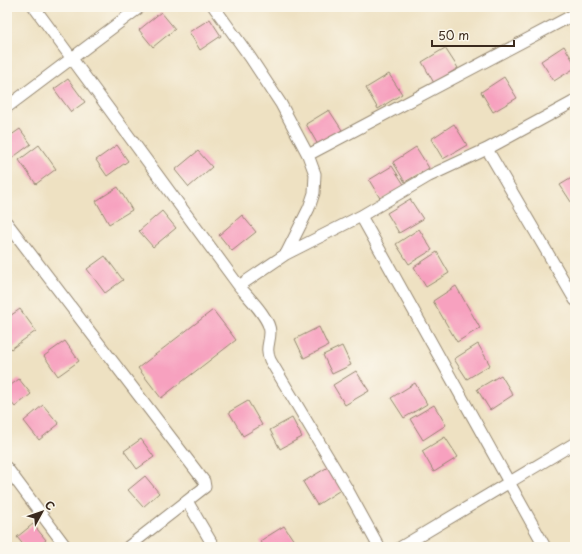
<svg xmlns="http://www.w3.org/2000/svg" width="582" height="554" font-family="'Playpen Sans',sans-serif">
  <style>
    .building { fill: #f7a1bf }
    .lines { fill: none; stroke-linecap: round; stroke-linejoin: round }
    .minor-casing { stroke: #948670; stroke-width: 13 }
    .minor { stroke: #fff; stroke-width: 11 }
  </style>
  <rect width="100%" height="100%" fill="#fbf7ec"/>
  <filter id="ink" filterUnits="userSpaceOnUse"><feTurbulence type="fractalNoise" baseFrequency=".025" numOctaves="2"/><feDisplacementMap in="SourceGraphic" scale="8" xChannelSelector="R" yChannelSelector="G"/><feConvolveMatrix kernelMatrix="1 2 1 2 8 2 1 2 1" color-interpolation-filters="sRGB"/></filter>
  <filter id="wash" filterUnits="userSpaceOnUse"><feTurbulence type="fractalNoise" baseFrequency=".012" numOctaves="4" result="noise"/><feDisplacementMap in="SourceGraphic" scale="16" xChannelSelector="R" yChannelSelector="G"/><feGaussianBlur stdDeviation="0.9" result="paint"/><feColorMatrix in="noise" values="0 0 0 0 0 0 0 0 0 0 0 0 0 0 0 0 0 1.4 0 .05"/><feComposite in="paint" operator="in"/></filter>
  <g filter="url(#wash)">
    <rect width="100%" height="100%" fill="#eee1c2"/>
    <g id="blocks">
      <!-- building -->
      <path class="building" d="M 161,12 L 175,29 L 153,47 L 139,30 Z
        M 210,19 L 221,36 L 200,50 L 189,32 Z
        M 564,46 L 575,64 L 575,68 L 554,81 L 541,61 Z
        M 445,48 L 458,68 L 434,83 L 422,62 Z
        M 389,74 L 402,94 L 378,109 L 366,88 Z
        M 504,77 L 517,98 L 493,112 L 481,92 Z
        M 68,79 L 85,102 L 71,112 L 54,89 Z
        M 329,110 L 342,130 L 318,145 L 306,124 Z
        M 454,124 L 467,145 L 443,159 L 431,139 Z
        M 20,129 L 31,144 L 12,158 L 7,151 L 7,138 Z
        M 39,145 L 56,169 L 36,184 L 19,160 Z
        M 117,145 L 128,161 L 107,176 L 96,160 Z
        M 416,147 L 429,168 L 405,182 L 393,162 Z
        M 198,151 L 212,167 L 189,187 L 175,170 Z
        M 392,166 L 405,186 L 381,200 L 369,180 Z
        M 575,176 L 575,204 L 573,205 L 560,185 Z
        M 118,187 L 132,210 L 109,224 L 96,201 Z
        M 410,199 L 423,219 L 399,233 L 387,213 Z
        M 162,211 L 176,228 L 153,247 L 139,231 Z
        M 242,215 L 256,232 L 232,251 L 219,235 Z
        M 419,229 L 432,250 L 409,264 L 396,244 Z
        M 437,252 L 449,273 L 426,287 L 414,267 Z
        M 105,256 L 123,280 L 105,293 L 87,269 Z
        M 456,286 L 480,328 L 457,342 L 433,301 Z
        M 20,309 L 36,331 L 11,349 L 7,343 L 7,318 Z
        M 213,310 L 236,340 L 161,398 L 138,368 Z
        M 319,327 L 328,346 L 304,358 L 295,339 Z
        M 65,341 L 79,361 L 58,376 L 44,356 Z
        M 478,344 L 490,365 L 467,379 L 454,359 Z
        M 342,346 L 351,365 L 332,374 L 323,355 Z
        M 356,371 L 369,391 L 345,405 L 333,385 Z
        M 501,375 L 513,395 L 490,410 L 477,389 Z
        M 19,379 L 31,394 L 15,407 L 7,397 L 7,388 Z
        M 415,383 L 427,404 L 404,418 L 391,398 Z
        M 248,401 L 262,425 L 243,436 L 229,412 Z
        M 43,405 L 59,424 L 39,440 L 24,421 Z
        M 434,405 L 446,425 L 423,440 L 410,419 Z
        M 292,418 L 302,437 L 280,449 L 270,430 Z
        M 445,437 L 458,457 L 434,472 L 422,451 Z
        M 141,439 L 154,457 L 137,469 L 124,451 Z
        M 328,467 L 342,489 L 317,505 L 303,482 Z
        M 145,476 L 159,493 L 143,507 L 128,490 Z
        M 33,524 L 46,540 L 38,547 L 25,547 L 17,537 Z
        M 284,526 L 298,547 L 263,547 L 260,541 Z"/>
    </g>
  </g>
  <g filter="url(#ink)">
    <use href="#blocks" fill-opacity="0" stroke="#948670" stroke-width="1"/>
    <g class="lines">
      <!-- minor casing -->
      <g class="minor-casing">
        <path id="minor" d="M 34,7 L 239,286 C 248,297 270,318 270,332 C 270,344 265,347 270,360 L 346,487 L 379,547
          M 214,7 L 250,57 L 281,104 L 308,155 L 315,174 L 314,193 L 309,208 L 286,254
          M 7,107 L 140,7
          M 487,149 L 575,300
          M 308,155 L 575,14
          M 361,216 L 429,176 L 487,149 L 575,101
          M 7,223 L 204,481 L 205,487 L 128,547
          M 239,286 L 286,254 L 361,216 L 545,547
          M 7,468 L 66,547
          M 187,501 L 214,547
          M 401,547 L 575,443"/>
      </g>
      <!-- minor -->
      <use href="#minor" class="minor"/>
    </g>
  </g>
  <!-- margin -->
  <rect width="582" height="554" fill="none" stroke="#fbf7ec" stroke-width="24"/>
  <!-- north arrow -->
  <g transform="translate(42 512) rotate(50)" stroke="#fbf7ec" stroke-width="3" paint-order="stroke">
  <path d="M0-3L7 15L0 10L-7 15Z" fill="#3b2a1e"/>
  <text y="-6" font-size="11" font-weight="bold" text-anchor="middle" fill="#3b2a1e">С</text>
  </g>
  <!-- scale -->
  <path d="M432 40v6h82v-6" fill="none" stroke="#3b2a1e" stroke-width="2"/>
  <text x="438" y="40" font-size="12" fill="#3b2a1e" stroke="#fbf7ec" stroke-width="3" paint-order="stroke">50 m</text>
</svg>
